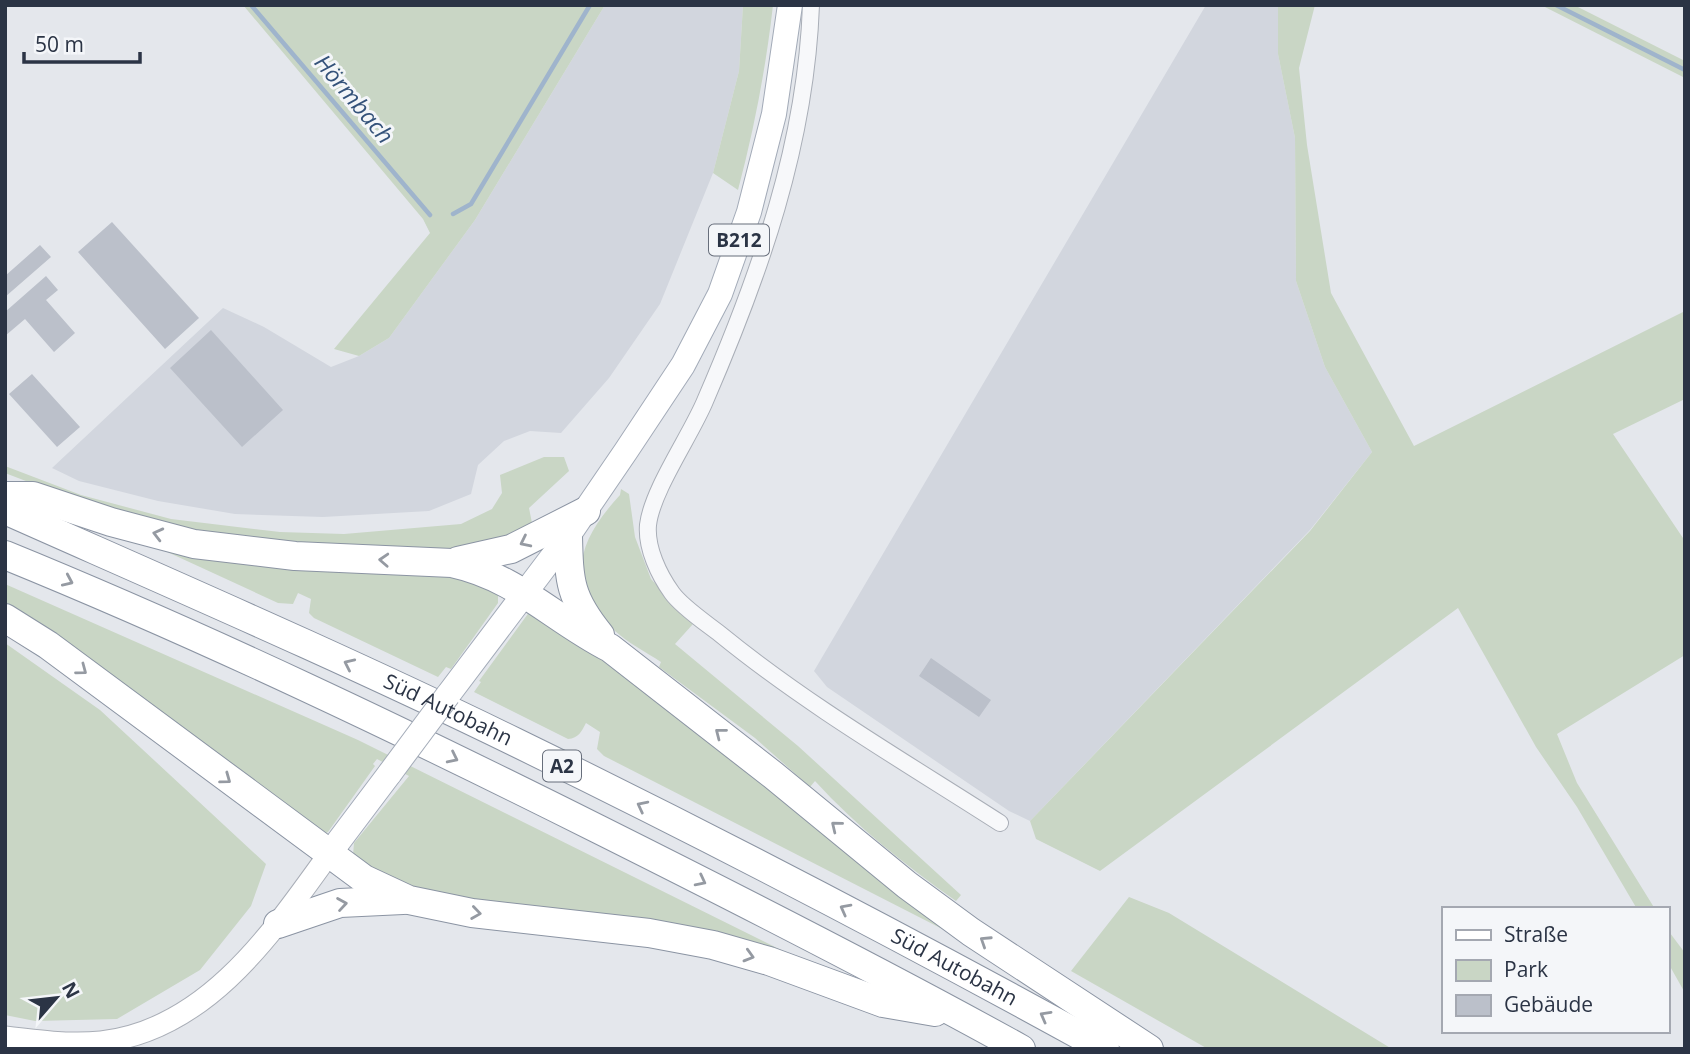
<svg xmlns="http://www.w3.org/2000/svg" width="1690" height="1054" font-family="'Open Sans',sans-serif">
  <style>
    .built { fill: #d2d6de }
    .green { fill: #c9d6c5 }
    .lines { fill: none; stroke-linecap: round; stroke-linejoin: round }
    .stream { stroke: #9fb4cc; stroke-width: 4.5 }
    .building { fill: #bbc0ca }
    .street-casing { stroke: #a9aeb7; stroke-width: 18 }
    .secondary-casing { stroke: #a9aeb7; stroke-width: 23 }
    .primary-casing { stroke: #a3abb8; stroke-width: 26 }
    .highway-casing { stroke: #8b94a3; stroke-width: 30 }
    .street { stroke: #f7f8fa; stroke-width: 16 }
    .secondary { stroke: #fff; stroke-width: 21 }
    .primary { stroke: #fff; stroke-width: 24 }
    .highway { stroke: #fff; stroke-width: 28 }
    .primary-bridge-casing { stroke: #a3abb8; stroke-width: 26; stroke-linecap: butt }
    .primary-bridge { stroke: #fff; stroke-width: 24 }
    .oneway { stroke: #959aa2 }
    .labels { text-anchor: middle; stroke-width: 6; stroke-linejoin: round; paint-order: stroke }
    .shield { fill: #f4f6f9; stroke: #676e7b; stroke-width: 2 }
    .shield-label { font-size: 19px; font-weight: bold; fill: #2b3445 }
    .street-label { font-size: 21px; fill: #2b3445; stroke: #f4f6f9 }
    .water-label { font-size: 23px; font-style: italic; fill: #34527a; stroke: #f4f6f9 }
  </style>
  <rect width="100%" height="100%" fill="#e4e7ec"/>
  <!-- built -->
  <path class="built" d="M 605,5 L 743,5 L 739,71 L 713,173 L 660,304 L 609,378 L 561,433 L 530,431 L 504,441 L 478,465 L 471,494 L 429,511 L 323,517 L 235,514 L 158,501 L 79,481 L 52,468 L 223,308 L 264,327 L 331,367 L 359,356 L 389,338 L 475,220 Z
    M 1206,5 L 1278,5 L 1278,54 L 1295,138 L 1296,281 L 1325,367 L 1372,452 L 1310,530 L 1030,821 L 1009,811 L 827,687 L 814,671 Z"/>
  <!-- green -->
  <path class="green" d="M 243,5 L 605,5 L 475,220 L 389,338 L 359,356 L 334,349 L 430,233 L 423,219 Z
    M 743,5 L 773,5 C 766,68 754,129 738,190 L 713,173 L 739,71 Z
    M 1278,5 L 1315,5 L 1299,68 L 1307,145 L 1331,293 L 1414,446 L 1685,311 L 1685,399 L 1613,434 L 1685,541 L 1685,655 L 1557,734 L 1577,783 L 1655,909 L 1637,909 L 1577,807 L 1536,747 L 1458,608 L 1100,871 L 1036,839 L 1030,821 L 1310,531 L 1372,452 L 1325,367 L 1296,281 L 1295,138 L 1278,54 Z
    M 1541,5 L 1574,5 L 1685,61 L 1685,78 Z
    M 544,457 L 564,457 L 569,471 L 529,508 L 533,528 L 474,549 L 378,550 L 179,530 L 91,506 L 5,473 L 5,466 L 81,495 L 171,519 L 280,532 L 344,534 L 461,524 L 492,509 L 502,493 L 500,475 Z
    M 621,489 L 629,494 L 635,537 L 651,579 L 693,624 L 675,644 L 798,746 L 961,895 L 956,901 C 905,865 857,827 815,781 L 810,787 L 755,738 L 659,667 L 661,662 C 646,652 628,643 615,631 C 563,583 577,542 620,495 Z
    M 150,544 L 456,572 L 498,593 L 498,603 L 451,669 L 446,667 L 438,677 L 314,618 L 309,613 L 311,599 L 298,593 L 293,604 L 278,603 Z
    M 5,584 L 358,740 L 793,956 L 446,899 L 379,876 L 353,855 L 354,843 L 409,776 L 377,759 L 373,764 L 375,766 L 328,832 L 321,836 L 5,608 Z
    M 541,610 L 958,937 L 604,756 L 597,749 L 600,732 L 586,723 C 581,732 579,738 568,739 L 474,692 L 481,682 L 479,681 L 530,611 Z
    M 5,643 L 100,710 L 266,864 L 251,906 L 200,970 L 117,1019 L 35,1021 L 5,1015 Z
    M 1129,897 L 1169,913 L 1392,1049 L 1208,1049 L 1071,971 Z
    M 1667,929 L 1685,953 L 1685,993 L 1667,961 Z"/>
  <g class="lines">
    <!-- stream -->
    <path class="stream" d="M 251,5 L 430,215
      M 1556,5 L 1685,70
      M 453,214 L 471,204 L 590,5"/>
  </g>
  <!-- building -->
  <path class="building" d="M 112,222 L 199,318 L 165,349 L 78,252 Z
    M 40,245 L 51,257 L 5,297 L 5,276 Z
    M 46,276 L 58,290 L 46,300 L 75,333 L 54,352 L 25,319 L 5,336 L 5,312 Z
    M 211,330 L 283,410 L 242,447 L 170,368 Z
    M 32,374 L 80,427 L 57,447 L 9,394 Z
    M 931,658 L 991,700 L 979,717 L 919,676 Z"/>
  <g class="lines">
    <!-- street casing -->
    <g class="street-casing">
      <path id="street" d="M 811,5 C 806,144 760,274 705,401 C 691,435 652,490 648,525 C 646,548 659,575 672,593 C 682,607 706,623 720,634 C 807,705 905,762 1000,823"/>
    </g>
    <!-- secondary casing -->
    <g class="secondary-casing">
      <path id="secondary" d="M 5,1037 C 37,1041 69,1045 101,1042 C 207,1030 272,933 329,854"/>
    </g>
    <!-- primary casing -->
    <g class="primary-casing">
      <path id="primary" d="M 448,695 L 568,536 L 626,451 L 683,365 L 720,294 L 749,212 L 774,114 L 790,5
        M 329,854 L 390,773"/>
    </g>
    <!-- highway casing -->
    <g class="highway-casing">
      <g id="highway">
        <path d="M 5,496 L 33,496 L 111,522 L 194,544 L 295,556 L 452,563 C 517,577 553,619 610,648 L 773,775 L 907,885 L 971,932 L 1149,1049"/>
        <path id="s1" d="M 5,510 C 176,586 347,660 515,742 C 714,839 911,942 1105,1049"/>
        <path d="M 568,536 C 569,582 570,598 600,635"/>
        <path d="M 5,555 C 206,637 404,732 598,829 C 740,900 882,972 1021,1049"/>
        <path d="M 458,561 L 511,549 L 586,511"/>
        <path d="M 5,618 L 48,645 L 364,879 L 409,900 L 472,913 L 649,933 L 713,945 L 769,961 L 883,1003 L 935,1012"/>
        <path d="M 278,924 L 340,903 L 403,900"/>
      </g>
    </g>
    <!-- street -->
    <use href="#street" class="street"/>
    <!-- secondary -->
    <use href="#secondary" class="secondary"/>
    <!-- primary -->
    <use href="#primary" class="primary"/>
    <!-- highway -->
    <use href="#highway" class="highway"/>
    <!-- primary-bridge casing -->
    <g class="primary-bridge-casing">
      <path id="primary-bridge" d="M 390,773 L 448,695"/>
    </g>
    <!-- primary-bridge -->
    <use href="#primary-bridge" class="primary-bridge"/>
  </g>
  <!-- one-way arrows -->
  <defs><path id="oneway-chevron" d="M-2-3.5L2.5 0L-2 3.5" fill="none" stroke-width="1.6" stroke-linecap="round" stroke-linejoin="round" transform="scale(1.75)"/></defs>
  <g class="oneway">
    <use href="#oneway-chevron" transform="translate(158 534) rotate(-166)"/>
    <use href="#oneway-chevron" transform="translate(525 542) rotate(154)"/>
    <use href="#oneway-chevron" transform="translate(384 560) rotate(-177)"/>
    <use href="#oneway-chevron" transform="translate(68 581) rotate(24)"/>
    <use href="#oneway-chevron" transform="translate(349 664) rotate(-155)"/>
    <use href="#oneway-chevron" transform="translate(82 670) rotate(37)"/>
    <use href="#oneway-chevron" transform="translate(720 733) rotate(-142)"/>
    <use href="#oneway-chevron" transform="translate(453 758) rotate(26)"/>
    <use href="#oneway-chevron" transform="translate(226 779) rotate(36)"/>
    <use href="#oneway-chevron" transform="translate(642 806) rotate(-153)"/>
    <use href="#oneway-chevron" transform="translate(836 826) rotate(-141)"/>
    <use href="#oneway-chevron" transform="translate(701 881) rotate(27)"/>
    <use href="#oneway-chevron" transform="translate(342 904) rotate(-9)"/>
    <use href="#oneway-chevron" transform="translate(845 909) rotate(-152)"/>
    <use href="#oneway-chevron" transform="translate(476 913) rotate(8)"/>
    <use href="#oneway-chevron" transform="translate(985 941) rotate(-147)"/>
    <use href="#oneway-chevron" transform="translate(749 956) rotate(16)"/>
    <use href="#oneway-chevron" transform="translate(1045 1016) rotate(-151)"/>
  </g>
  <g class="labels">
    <!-- shield labels -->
    <g class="shield">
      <rect x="709" y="224.5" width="60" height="31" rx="5"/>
      <rect x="543" y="750.5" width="38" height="31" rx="5"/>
    </g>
    <g class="shield-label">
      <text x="739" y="247">B212</text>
      <text x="562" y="773">A2</text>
    </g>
    <!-- street labels -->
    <g class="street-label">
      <text dy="7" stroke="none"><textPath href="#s1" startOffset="486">Süd Autobahn</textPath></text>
      <text dy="7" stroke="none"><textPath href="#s1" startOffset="1054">Süd Autobahn</textPath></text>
    </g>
    <!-- water labels -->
    <g class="water-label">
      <text transform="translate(354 99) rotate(50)" y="8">Hörmbach</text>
    </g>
  </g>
  <!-- border -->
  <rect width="1690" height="1054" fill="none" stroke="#2b3445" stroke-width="14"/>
  <!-- legend -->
  <rect x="1442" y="907" width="228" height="126" fill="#f4f6f9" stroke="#a4a8b1" stroke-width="2"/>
  <rect x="1456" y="930" width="35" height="10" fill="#ffffff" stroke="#a4a8b1" stroke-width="2"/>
  <text x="1504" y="942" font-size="21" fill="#2b3445">Straße</text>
  <rect x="1456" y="960" width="35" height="21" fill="#c9d6c5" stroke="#a4a8b1" stroke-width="2"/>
  <text x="1504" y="977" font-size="21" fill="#2b3445">Park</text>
  <rect x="1456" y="995" width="35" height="21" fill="#bbc0ca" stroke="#a4a8b1" stroke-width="2"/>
  <text x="1504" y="1012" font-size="21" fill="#2b3445">Gebäude</text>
  <!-- north arrow -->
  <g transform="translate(56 998) rotate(62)" stroke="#f4f6f9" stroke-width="5" paint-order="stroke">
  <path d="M0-5L12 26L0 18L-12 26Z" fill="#2b3445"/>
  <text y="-10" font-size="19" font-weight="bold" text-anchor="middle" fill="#2b3445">N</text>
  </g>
  <!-- scale -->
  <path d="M24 52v10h116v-10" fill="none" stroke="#2b3445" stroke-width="3.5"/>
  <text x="35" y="52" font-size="21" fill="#2b3445" stroke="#f4f6f9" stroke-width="5" paint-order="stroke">50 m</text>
</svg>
